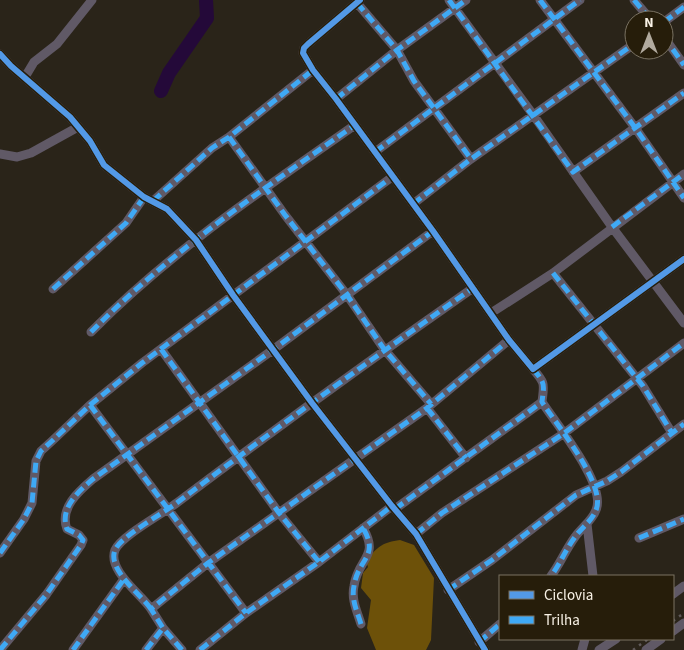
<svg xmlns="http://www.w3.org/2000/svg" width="684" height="650" font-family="'Source Sans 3',sans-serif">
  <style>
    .forest { fill: #6d5109 }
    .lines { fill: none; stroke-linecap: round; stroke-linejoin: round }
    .river { stroke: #240939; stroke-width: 14 }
    .street { stroke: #605966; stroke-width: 9 }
    .rail { stroke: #605a5a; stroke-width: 2.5; stroke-dasharray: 2.5 5; stroke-linecap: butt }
    .quiet { stroke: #3fa9f5; stroke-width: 5; stroke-dasharray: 10 5; stroke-linecap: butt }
    .cycleway-casing { stroke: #261d0a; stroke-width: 9 }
    .cycleway { stroke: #5399e6; stroke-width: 6 }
  </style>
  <rect width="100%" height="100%" fill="#2a2419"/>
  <!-- forest -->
  <path class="forest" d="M 400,540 L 414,545 L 434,578 L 431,640 L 426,650 L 376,650 L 367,628 L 371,600 L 361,588 L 363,573 L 368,567 L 366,561 C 377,547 383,542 400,540 Z"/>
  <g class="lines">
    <!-- river -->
    <path class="river" d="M 161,91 L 169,73 L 207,18 L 206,0"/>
    <!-- street -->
    <path class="street" d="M 360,0 L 308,44 L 304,48 L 303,53 L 313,70 L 336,99 L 433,231 L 509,340 L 533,369 L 684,259
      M 449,0 L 534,116 L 612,227 L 684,323
      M 540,0 L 636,129 L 684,198
      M 634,0 L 651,20
      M 357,3 L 397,50 L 414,81 L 471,159
      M 664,22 L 684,7
      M 664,37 L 684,65
      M 0,54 L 11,66 L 70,117 L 90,141 L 104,165 L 144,197 L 167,209 L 196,240 L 233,295 L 312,403 L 392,506 L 416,534 L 485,650
      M 25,77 L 34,62 L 57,44 L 92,0
      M 336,99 L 397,50 L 466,0
      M 229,137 L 285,215 L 347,295 L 384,349 L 431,404
      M 375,152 L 580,0
      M 0,154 L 17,157 L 31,153 L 78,127
      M 573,172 L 684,93
      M 153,201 L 212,148 L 229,137 L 313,70
      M 413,204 L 471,159 L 634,44
      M 553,273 L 643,386 L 672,433
      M 53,289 L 126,223 L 144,197
      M 491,313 L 553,273 L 684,174
      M 91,332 C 169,253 263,189 355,125
      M 161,349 L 279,513 L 319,562
      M 533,369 C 546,384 544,384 542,402 C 556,424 607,485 596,510 C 592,521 582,527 575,537 C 566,549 560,564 551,576
      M 90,405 L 246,613
      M 427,408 L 466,458
      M 395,509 L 542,402
      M 587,524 L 593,576
      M 416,534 L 442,513 L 563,434 L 684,343
      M 639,538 L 684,519
      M 0,553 L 24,519 L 32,503 L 36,461 L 41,451 L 52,441 L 90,405 L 142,363 L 392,177
      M 448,590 L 492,560 L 576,495 L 607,481 L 621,472 L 684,424
      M 673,594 L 684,586
      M 151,609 C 141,594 107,570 115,550 C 121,536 164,513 178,502 C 275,429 373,358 473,288
      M 361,624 C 357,611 351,599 354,586 C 358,558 380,557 363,528
      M 673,631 L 684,623
      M 479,642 L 500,624
      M 0,650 L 46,595 L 81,545 L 83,540 L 79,535 L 67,529 C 59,508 79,491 93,479 L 274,349 L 433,231
      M 73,650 L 124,579
      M 146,650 L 163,628
      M 182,650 L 163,628 L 151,609 L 208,563 L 427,408 L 509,340
      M 200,650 L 246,613 L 319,562 L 392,506
      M 582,650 L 585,639
      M 599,650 L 616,639
      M 646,650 L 661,639"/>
    <!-- rail -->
    <path class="rail" d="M 673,621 L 684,613
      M 633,650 L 648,639"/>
    <!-- quiet -->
    <path class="quiet" d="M 449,0 L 573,172 L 684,93
      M 540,0 L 636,129 L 684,198
      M 634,0 L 651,20
      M 357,3 L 397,50 L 414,81 L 471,159
      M 664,22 L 684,7
      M 664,37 L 684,65
      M 336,99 L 397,50 L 466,0
      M 229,137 L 285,215 L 347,295 L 384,349 L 431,404
      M 375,152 L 580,0
      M 153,201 L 212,148 L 229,137 L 313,70
      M 413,204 L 471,159 L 634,44
      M 612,227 L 684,174
      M 553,273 L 643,386 L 672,433
      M 53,289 L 126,223 L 144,197
      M 91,332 C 169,253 263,189 355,125
      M 161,349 L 279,513 L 319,562
      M 533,369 C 546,384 544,384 542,402 C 556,424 607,485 596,510 C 592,521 582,527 575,537 C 566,549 560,564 551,576
      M 90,405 L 246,613
      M 427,408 L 466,458
      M 395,509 L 542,402
      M 416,534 L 442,513 L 563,434 L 684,343
      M 639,538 L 684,519
      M 0,553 L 24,519 L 32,503 L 36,461 L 41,451 L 52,441 L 90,405 L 142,363 L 392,177
      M 448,590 L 492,560 L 576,495 L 607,481 L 621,472 L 684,424
      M 151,609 C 141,594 107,570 115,550 C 121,536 164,513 178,502 C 275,429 373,358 473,288
      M 361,624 C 357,611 351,599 354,586 C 358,558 380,557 363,528
      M 479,642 L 500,624
      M 0,650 L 46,595 L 81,545 L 83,540 L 79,535 L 67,529 C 59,508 79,491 93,479 L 274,349 L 433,231
      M 73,650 L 124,579
      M 146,650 L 163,628
      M 182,650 L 163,628 L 151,609 L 208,563 L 427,408 L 509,340
      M 200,650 L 246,613 L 319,562 L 392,506"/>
    <!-- cycleway casing -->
    <g class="cycleway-casing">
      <path id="cycleway" d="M 360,0 L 308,44 L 304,48 L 303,53 L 313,70 L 336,99 L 433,231 L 509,340 L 533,369 L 684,259
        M 0,54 L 11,66 L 70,117 L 90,141 L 104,165 L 144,197 L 167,209 L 196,240 L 233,295 L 312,403 L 392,506 L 416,534 L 485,650"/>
    </g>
    <!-- cycleway -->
    <use href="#cycleway" class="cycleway"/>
  </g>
  <!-- legend -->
  <rect x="499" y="575" width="175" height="65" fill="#261d0a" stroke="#7a7262"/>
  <rect x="509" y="591" width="25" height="8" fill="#5399e6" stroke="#7a7262"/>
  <text x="544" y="600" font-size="15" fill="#f9f2e6">Ciclovia</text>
  <rect x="509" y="616" width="25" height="8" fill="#3fa9f5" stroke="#7a7262"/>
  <text x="544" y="625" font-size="15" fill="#f9f2e6">Trilha</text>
  <!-- north arrow -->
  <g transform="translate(649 35)"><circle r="24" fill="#261d0a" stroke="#7a7262"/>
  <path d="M0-4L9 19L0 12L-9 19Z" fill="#b1aa9e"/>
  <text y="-8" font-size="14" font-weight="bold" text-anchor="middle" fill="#f9f2e6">N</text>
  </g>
</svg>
